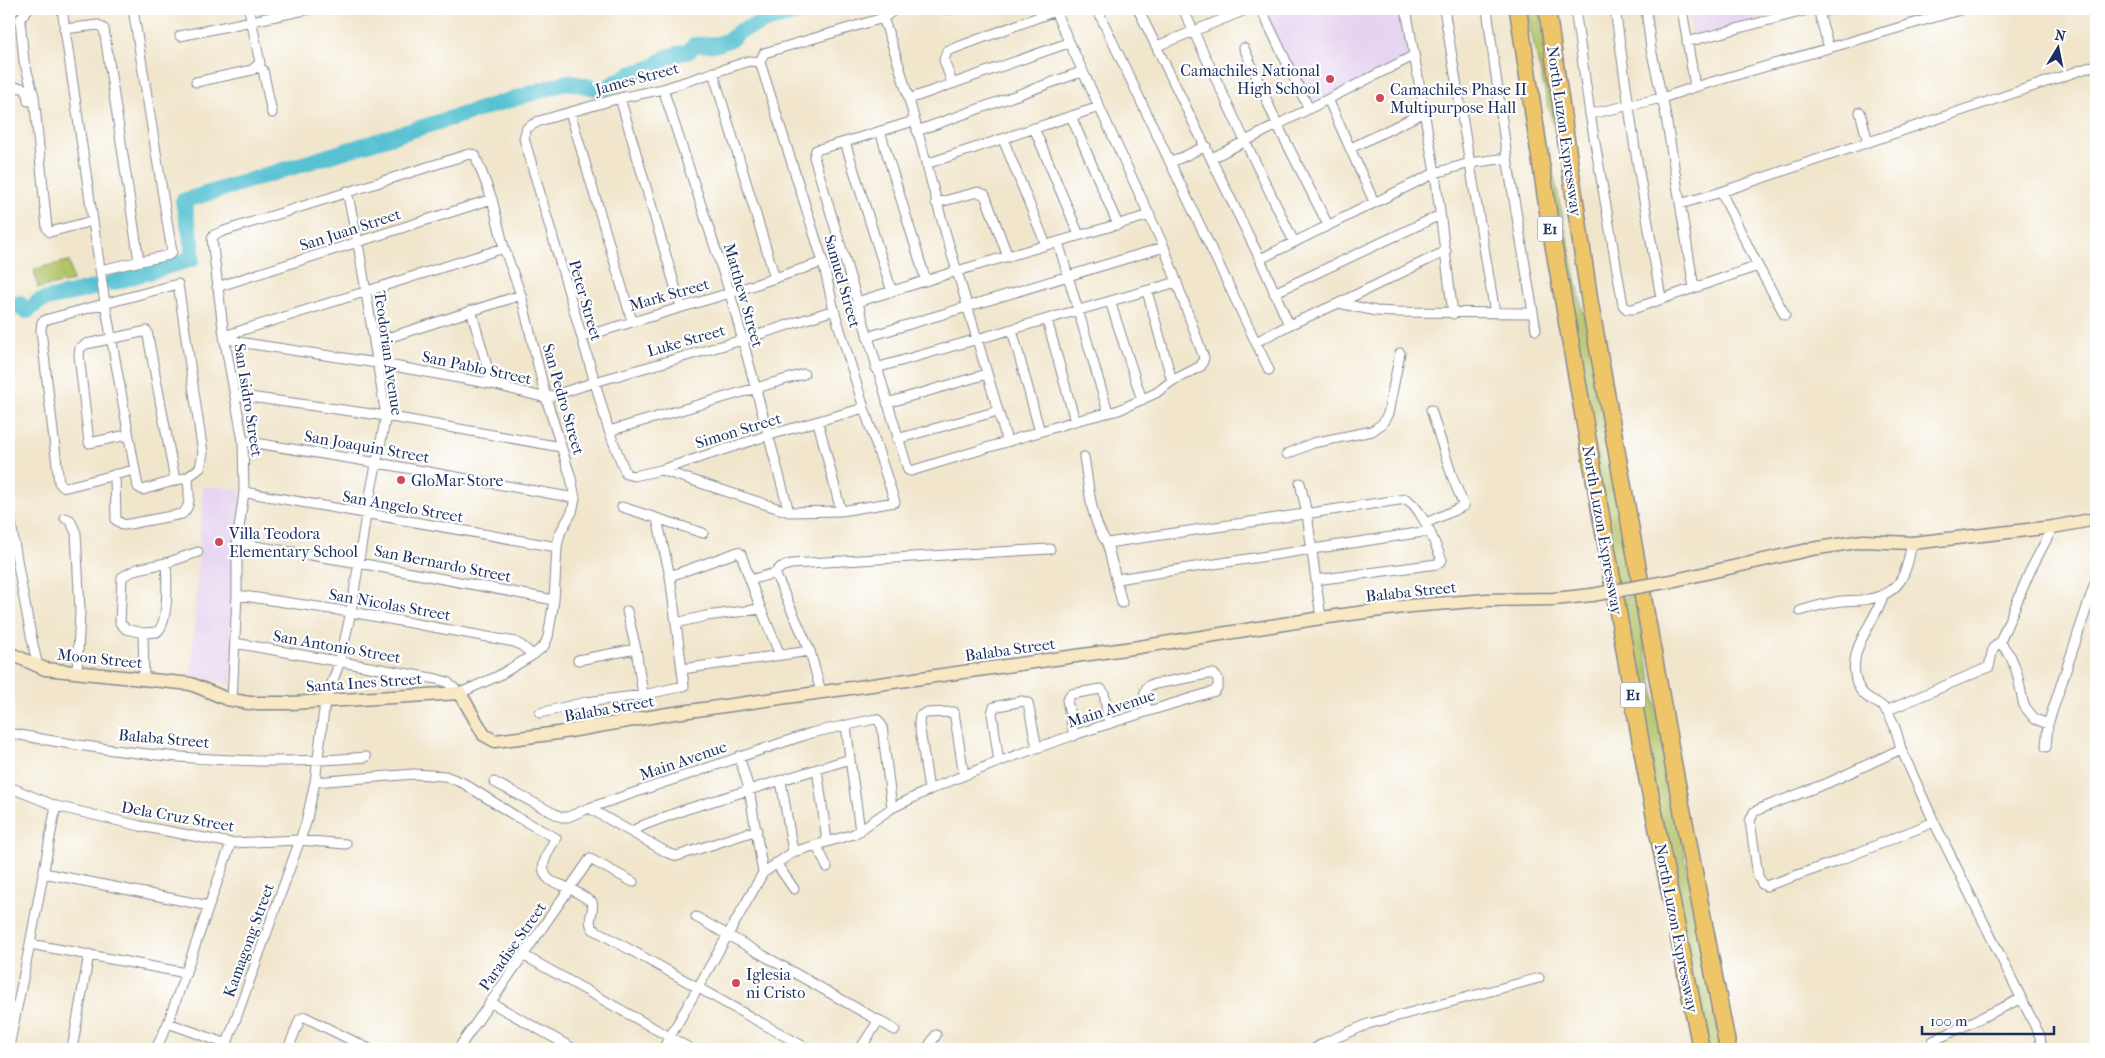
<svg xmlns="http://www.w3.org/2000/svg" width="2105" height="1058" font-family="'IM FELL French Canon',serif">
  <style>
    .built { fill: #e5d3f0 }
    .grass { fill: #b2c366; stroke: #667962 }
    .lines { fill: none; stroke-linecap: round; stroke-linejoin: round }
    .river { stroke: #58c2d3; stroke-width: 16 }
    .street-casing { stroke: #868a95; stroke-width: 11 }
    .secondary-casing { stroke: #868a95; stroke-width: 15 }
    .highway-casing { stroke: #868a95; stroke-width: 19 }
    .street { stroke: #fff; stroke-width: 9 }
    .secondary { stroke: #f8e8c3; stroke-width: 12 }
    .highway { stroke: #eec569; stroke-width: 16 }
    .secondary-bridge-casing { stroke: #868a95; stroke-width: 15; stroke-linecap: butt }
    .secondary-bridge { stroke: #f8e8c3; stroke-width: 12 }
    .poi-dot { fill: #d1495b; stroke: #fff; stroke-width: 2 }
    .labels { text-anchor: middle; stroke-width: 4.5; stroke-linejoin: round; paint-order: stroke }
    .shield { fill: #fff; stroke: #5f6d8e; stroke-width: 1 }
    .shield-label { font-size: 15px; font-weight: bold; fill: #1b2f5e }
    .poi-label { font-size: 16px; fill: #1b2f5e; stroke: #fff; text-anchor: start }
    .street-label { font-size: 16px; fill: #1b2f5e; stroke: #fff }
  </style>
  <rect width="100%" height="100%" fill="#fff"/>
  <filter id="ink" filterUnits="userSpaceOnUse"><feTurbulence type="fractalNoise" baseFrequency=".02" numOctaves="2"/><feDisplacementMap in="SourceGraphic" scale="10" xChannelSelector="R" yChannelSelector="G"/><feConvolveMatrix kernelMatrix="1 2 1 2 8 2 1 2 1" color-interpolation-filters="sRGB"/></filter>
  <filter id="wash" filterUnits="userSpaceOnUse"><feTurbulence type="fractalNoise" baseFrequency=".0096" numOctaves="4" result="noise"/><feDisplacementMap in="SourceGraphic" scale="20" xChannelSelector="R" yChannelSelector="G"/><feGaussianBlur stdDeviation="1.12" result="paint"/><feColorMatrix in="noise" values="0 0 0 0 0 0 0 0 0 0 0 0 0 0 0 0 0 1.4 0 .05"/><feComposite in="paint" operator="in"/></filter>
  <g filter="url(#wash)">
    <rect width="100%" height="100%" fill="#f1e6cc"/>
    <!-- built -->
    <path class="built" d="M 1263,9 L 1408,9 L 1416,54 L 1310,105 Z
      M 1688,9 L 1787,9 L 1692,37 Z
      M 203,486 L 241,489 L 231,684 L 191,675 Z"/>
    <!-- grass -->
    <path class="grass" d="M 1527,9 L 1540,9 L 1561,159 L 1530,28 Z
      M 1548,148 L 1598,382 L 1634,588 L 1617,591 L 1542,149 Z
      M 69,261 L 73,281 L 38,288 L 34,269 Z
      M 1635,596 L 1722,1049 L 1704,1049 L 1618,599 Z"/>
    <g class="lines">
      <!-- river -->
      <path class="river" d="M 111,283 L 192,259 L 192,243 L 183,201 L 568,82 L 595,88 L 605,88 L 630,74 L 654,67 L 666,57 L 689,51 L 694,45 L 718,44 L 731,39 L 740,31 L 766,21 L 811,9
        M 9,305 L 19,303 L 22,309 L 27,311 L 39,301 L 97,287"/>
    </g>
  </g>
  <g filter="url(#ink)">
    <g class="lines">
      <!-- street casing -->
      <g class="street-casing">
        <path id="street" d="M 28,9 L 20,19 L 24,61 L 34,96 L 47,228 L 50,232 L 92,221
          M 62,9 L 105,303 L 138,487 L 143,490 L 149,488 L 188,477 L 200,468 L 203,453 L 178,284 L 48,319 L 42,322 L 41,330 L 59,482 L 62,486 L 67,487 L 134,470
          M 945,9 L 953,9
          M 1097,9 L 1269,370
          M 1138,9 L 1260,259 L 1289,325
          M 1183,9 L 1245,141 L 1294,242
          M 1261,9 L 1309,109
          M 1406,9 L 1435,173 L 1453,314
          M 1444,9 L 1495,313
          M 1487,9 L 1507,158 L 1536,330
          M 1575,9 L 1590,114 L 1623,305 L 1627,309 L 1633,309 L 1758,266
          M 1615,9 L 1635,149 L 1661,298
          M 1646,9 L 1651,49 L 1665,111 L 1694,288
          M 1682,9 L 1695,87
          M 1818,9 L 1829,48
          M 1819,13 L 1833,9
          M 64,29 L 98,25 L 104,29 L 139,261
          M 180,36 L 310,9
          M 1687,42 L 1811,9
          M 1157,46 L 1248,9
          M 1244,48 L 1277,124 L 1328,225
          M 760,62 L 764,53 L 883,18
          M 257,67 L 263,70 L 272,113
          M 713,72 L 775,278
          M 196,82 L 252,70 L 260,63 L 249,9
          M 952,83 L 944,60 L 947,51 L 1055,11
          M 9,87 C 22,89 26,83 28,101
          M 663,89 L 730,293 L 789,512
          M 620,98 L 681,307
          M 909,99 L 1068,43
          M 1328,99 L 1374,202
          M 570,112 L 632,321
          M 1860,112 L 1868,142
          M 1590,114 L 1662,98 L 1695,87 L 1963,9
          M 1071,116 L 1118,225
          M 1034,128 L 1079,235
          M 880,131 L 926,281
          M 917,131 L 1081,72
          M 1003,139 L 1046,245
          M 845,142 L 816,150 L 814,157 L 908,470 L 911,471 L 1075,421 L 1119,410 L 1156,393 L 1172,381 L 1201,366 L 1204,358 L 1164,247 L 1054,9
          M 1351,148 L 1423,113
          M 1212,158 L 1413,56
          M 1170,163 L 1206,146
          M 926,164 L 1099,107
          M 1721,192 L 1758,266 L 1785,315
          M 936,203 L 978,192 L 985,195 L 1008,257
          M 1680,204 L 1718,193 L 2096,65
          M 1058,242 L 1108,412
          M 1260,259 L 1435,173 L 1470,163 L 1507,158
          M 100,270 L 169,255 L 172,252 L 133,9
          M 217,287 L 492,199
          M 1147,291 L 1172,381
          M 892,292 L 845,142 L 914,121
          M 1274,293 L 1440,215
          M 1110,301 L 1142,400
          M 857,302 L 957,271 C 930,187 913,100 883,18 L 896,9
          M 1339,303 L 1446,251
          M 471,310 L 492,384
          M 1047,320 L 1075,421
          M 1012,330 L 1040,432
          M 224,336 L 238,342 L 377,363 L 492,384 L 546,398 L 595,382 L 742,340 L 834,310
          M 224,336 L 504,248
          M 582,337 L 730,293 L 823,262
          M 867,337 L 1164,247
          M 375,342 L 521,295
          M 1256,342 L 1289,325 L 1339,303 L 1376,311 L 1396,312 L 1533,313
          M 876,368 L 1177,282
          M 235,395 L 386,416 L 561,447
          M 887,403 L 987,374
          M 818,422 L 841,511
          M 609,431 L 804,374
          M 127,435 L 89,443 L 79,355 L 80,348 L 86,344 L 147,331 L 175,480
          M 897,439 L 998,411
          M 243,441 L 378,463 L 575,498
          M 1007,441 L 957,271 L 1150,215
          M 1287,454 L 1313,443 L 1372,431 L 1382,424 L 1388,414 L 1400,353
          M 1084,457 C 1089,485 1090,520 1107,543 L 1122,603
          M 661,470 L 789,512 L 841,511 L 895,502 L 864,408 L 834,310 L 823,262 L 760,62 L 749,61 L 663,89 L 620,98 L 539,121 L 527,128 L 524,138 L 609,431 L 626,474 L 634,476 L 661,470 L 769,435 L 864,408
          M 115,474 L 116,520 L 124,525 L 182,514 C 193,506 188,488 188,477
          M 1300,483 L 1307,514 L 1321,618
          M 244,492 L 557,547
          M 622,507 L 703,533
          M 9,510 C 17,562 26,615 38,667
          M 65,518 L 70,520 L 76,533 L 80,611 L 77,673
          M 1426,523 L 1464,506 L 1452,476 L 1431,410
          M 237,543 L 359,563 L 554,600
          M 1107,543 L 1406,499 C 1422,507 1435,545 1442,560 L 1437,564 L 1316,580
          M 670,576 L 738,552 L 741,554 L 750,580
          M 1117,579 L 1430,531
          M 237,595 L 351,612 L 515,642 L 522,646 L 533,655
          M 1883,596 C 1876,618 1858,638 1855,660 C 1853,673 1856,688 1866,696 C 1872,701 1880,703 1885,709 C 1894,720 1898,736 1901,749 L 1830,782 L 1762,808 L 1754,812 L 1750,821 L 1758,876 L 1762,884 L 1766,886 L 1835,862 L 1934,822
          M 761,609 L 780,655
          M 627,611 L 636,649 L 643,695
          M 1800,611 C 1813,607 1827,603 1841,601 C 1850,600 1860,601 1869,599 C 1902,593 1906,573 1912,543
          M 676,623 L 706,616 L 761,609 L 750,580 L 775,573
          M 143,633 L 126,629 L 120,623 L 122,577 L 137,569 L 166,563 L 198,552
          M 2000,642 L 2011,657 L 2017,673 L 2024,706 L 2035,719 L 2048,724
          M 578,660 L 636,649
          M 682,669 L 810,651
          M 144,679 L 143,633 L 157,632 C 169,623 167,578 166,563
          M 821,692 L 810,651 L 775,573 L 781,567 L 791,564 L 1050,549
          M 232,701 L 237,595 L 237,543 L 244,492 L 243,441 L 224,336 L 212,239 L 214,235 L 224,231 L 469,154 L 475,155 L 492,199 L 504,248 L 521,295 L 546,398 L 571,478 L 575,498 L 572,512 L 560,533 L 557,547 L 554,600 L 548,637 L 544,646 L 533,655 L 498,676 L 460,693 L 447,682 L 437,679 L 235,643
          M 586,702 L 589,728
          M 1886,711 L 1989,667 L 1993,648 L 2000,642 L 2030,571 L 2053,527
          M 540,713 L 586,702 L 643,695 L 684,686 L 670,576 L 657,519
          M 9,733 C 127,756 246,768 366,757
          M 1074,736 L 1067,700 L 1071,694 L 1101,689 L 1104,693 L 1109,724
          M 2046,747 L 2048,724 L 2096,580
          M 1901,749 L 1934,822 L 2040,1036 L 2041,1044 L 2039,1049
          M 739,756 L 749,789 L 763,873
          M 850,759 L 860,831
          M 999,762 L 992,713 L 994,707 L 1022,701 L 1028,703 L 1037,748
          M 817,769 L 827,841
          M 964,775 L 954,712 L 925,713 L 920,716 L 919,723 L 929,790 C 1021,750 1118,720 1215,691 L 1218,686 L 1218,679 L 1214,674 L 1208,674 L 1150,685 C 1141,690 1146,702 1147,711
          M 781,781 L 793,852
          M 315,782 L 414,774 L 445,776 L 463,783 L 517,817 L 556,838 C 548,851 534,872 553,882 C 558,884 563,885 568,888 C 576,891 584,897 592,902 C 595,911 586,920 593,929 L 808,1049
          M 494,782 L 561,817 L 568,817 L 589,808
          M 9,787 L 56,806 L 140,826 L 231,843 L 299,840 L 346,844
          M 757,830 L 677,856 L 668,853 L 589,808 L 811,733 L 875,719 L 878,720 L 882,726 L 892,808
          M 632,831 L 644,825 L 684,810 L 850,759 L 846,725
          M 817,846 L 827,867
          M 776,863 L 794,889
          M 44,873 L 209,906
          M 696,917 L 895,1030
          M 30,944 L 186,973
          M 523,955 L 691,1049
          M 490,1002 L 574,1049
          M 168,1023 L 227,1044
          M 1933,1041 L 2020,999
          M 9,1047 L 30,944 L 56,806
          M 72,1049 L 89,954
          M 156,1049 L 168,1023 L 231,843
          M 225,1049 L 306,823 L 315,782 L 325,702 L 340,661 L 351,612 L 366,515 L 386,416 L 358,243 L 347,191
          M 288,1049 L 300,1019 L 305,1017 L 369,1049
          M 458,1049 L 590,859 L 633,882
          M 663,1049 L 763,873 L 793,852 L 854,834 L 892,808 L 929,790
          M 860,1049 L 879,1020
          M 927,1049 L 936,1035
          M 1314,1049 L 1324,1043 L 1368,1024 L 1539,978"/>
      </g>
      <!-- secondary casing -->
      <g class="secondary-casing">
        <path id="secondary" d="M 1671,581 L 1812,549 L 1863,541 L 1912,543 L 2053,527 L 2096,519
          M 9,653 L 45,669 L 191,684 L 227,699 L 249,703 L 292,703 L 460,693 L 484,735 L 495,741 L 558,733 L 668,714 L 1139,647 L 1321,618 L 1410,606 L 1487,600 L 1554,599 L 1592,595"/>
      </g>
      <!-- highway casing -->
      <g class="highway-casing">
        <path id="highway" d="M 1518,9 L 1550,225 L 1583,413 L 1646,772 L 1701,1049
          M 1547,9 L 1590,304 L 1673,763 L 1728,1049"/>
      </g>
      <!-- street -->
      <use href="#street" class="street"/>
      <!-- secondary -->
      <use href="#secondary" class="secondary"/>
      <!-- highway -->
      <use href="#highway" class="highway"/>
      <!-- secondary-bridge casing -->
      <g class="secondary-bridge-casing">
        <path id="secondary-bridge" d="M 1592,595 L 1671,581"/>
      </g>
      <!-- secondary-bridge -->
      <use href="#secondary-bridge" class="secondary-bridge"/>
    </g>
  </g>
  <!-- markers -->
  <g class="poi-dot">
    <circle cx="1330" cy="79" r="5"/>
    <circle cx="1380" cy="98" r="5"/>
    <circle cx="401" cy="480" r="5"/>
    <circle cx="219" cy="542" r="5"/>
    <circle cx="736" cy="983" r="5"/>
  </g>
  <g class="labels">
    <!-- shield labels -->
    <g class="shield">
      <rect x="1537.5" y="216.5" width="25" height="25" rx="4"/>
      <rect x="1620.5" y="682.5" width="25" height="25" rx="4"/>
    </g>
    <g class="shield-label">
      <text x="1550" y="234">E1</text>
      <text x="1633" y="700">E1</text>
    </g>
    <!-- poi labels -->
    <g class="poi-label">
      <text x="1320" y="76" text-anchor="end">Camachiles National<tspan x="1320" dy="18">High School</tspan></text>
      <text x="1390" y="95">Camachiles Phase II<tspan x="1390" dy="18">Multipurpose Hall</tspan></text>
      <text x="411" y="486">GloMar Store</text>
      <text x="229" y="539">Villa Teodora<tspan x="229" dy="18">Elementary School</tspan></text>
      <text x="746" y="980">Iglesia<tspan x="746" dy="18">ni Cristo</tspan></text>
    </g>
    <!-- street labels -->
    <g class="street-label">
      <text transform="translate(637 78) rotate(-15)" y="6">James Street</text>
      <text transform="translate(1565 131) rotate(82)" y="6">North Luzon Expressway</text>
      <text transform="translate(350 229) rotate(-18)" y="6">San Juan Street</text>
      <text transform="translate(843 281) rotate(74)" y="6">Samuel Street</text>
      <text transform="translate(669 294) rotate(-16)" y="6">Mark Street</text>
      <text transform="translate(744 295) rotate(74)" y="6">Matthew Street</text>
      <text transform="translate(586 300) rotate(74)" y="6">Peter Street</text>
      <text transform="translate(686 340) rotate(-16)" y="6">Luke Street</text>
      <text transform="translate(389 353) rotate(82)" y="6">Teodorian Avenue</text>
      <text transform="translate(477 367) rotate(12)" y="6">San Pablo Street</text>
      <text transform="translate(564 399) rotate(74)" y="6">San Pedro Street</text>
      <text transform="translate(249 400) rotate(81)" y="6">San Isidro Street</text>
      <text transform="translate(738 430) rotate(-17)" y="6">Simon Street</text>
      <text transform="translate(367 446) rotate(10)" y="6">San Joaquin Street</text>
      <text transform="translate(403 506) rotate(10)" y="6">San Angelo Street</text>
      <text transform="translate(1603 530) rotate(80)" y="6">North Luzon Expressway</text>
      <text transform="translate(443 563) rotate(11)" y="6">San Bernardo Street</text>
      <text transform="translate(1411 591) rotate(-6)" y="6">Balaba Street</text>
      <text transform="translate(390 604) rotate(10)" y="6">San Nicolas Street</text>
      <text transform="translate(337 646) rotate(10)" y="6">San Antonio Street</text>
      <text transform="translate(1010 649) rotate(-8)" y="6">Balaba Street</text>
      <text transform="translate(100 658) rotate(6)" y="6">Moon Street</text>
      <text transform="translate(364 682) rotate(-4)" y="6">Santa Ines Street</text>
      <text transform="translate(609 708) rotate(-10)" y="6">Balaba Street</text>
      <text transform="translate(1111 708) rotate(-18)" y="6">Main Avenue</text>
      <text transform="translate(164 738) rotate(5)" y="6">Balaba Street</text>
      <text transform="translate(683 760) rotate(-19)" y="6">Main Avenue</text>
      <text transform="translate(178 816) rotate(10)" y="6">Dela Cruz Street</text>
      <text transform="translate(1677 928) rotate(79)" y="6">North Luzon Expressway</text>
      <text transform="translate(248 940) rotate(-70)" y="6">Kamagong Street</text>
      <text transform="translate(512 946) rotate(-55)" y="6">Paradise Street</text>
    </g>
  </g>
  <!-- margin -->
  <rect width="2105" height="1058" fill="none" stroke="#fff" stroke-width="30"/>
  <!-- north arrow -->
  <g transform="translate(2058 48) rotate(10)" stroke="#ffffff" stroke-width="4" paint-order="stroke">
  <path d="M0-4L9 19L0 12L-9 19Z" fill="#1b2f5e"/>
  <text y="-8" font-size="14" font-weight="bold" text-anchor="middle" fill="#1b2f5e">N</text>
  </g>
  <!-- scale -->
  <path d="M1922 1026v8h132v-8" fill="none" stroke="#1b2f5e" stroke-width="2.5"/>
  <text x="1930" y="1026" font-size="15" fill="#1b2f5e" stroke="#ffffff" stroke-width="4" paint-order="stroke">100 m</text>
</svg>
